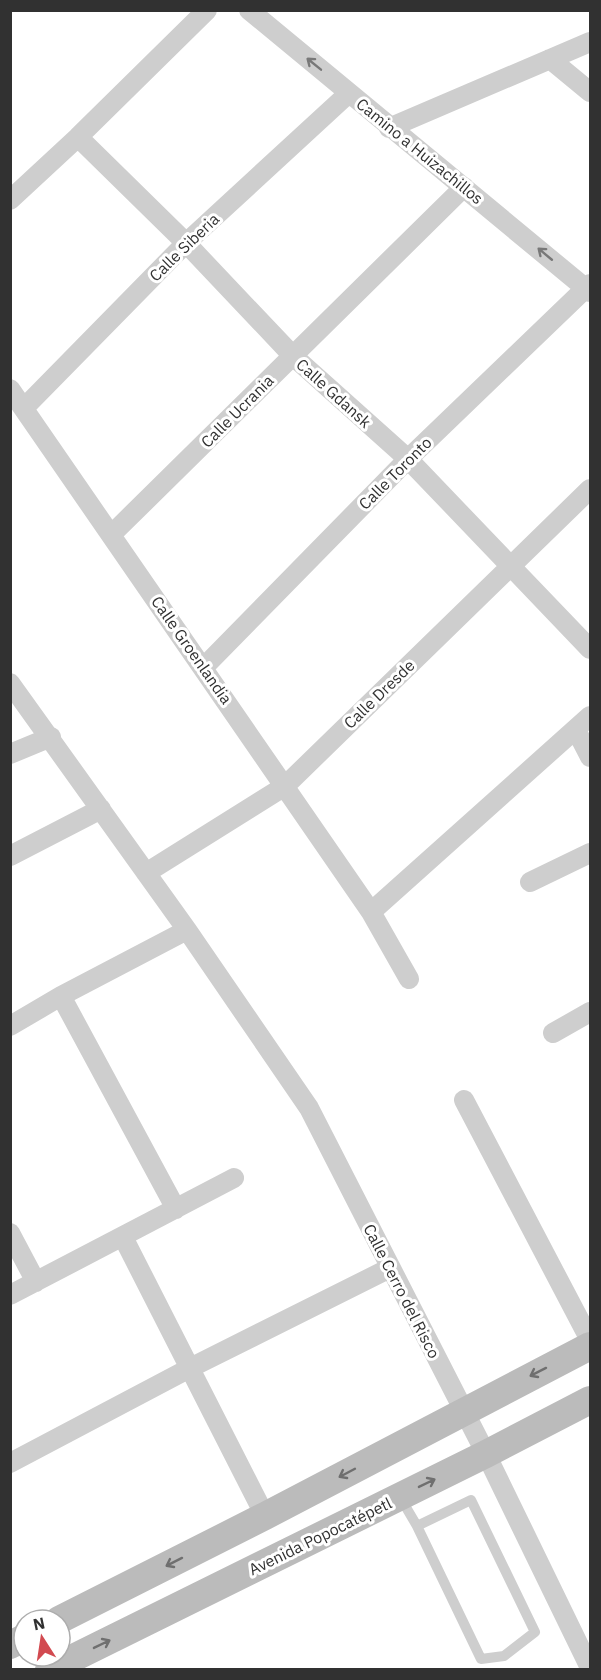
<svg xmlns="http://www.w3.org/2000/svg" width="601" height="1680" font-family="'IBM Plex Sans',sans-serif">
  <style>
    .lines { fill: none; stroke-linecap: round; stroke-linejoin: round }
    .lane { stroke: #cecece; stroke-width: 10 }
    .street { stroke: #cecece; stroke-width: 20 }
    .secondary { stroke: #bbb; stroke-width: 28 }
    .oneway { stroke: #787878 }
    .oneway2 { stroke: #6f6f6f }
    .labels { text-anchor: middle; stroke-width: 6; stroke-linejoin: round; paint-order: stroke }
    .street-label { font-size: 16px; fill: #313131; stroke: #fff }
  </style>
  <rect width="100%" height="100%" fill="#fff"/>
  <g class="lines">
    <!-- lane -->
    <path class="lane" d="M 400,1497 L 417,1526 L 481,1659 L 504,1656 L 535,1632 L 471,1500 L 417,1526"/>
    <!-- street -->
    <path class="street" d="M 249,10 L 590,292
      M 550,59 L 590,92
      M 389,128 L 590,42
      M 78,137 L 186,243 L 293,356 L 408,459 L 590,649
      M 10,200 L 78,137 L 207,10
      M 10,389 L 371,912 L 409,979
      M 24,408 L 186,243 L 349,93
      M 112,534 L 464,187
      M 204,667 L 408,459 L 590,284
      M 10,683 L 187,930 L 309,1108 L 486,1454 L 590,1668
      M 576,730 L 590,757
      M 10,754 L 51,737
      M 10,856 L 101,809
      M 146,873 L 285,786 L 590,489
      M 530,882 L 590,853
      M 371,912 L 590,716
      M 61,996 L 176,1209
      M 10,1026 L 61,996 L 187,930
      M 553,1033 L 590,1012
      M 464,1100 L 590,1340
      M 10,1233 L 36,1282
      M 123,1237 L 265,1516
      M 10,1295 L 234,1178
      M 10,1463 L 190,1368 L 390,1268"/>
    <!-- secondary -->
    <path class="secondary" d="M 59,1620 L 265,1516 L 590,1346
      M 10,1645 L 24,1638
      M 49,1670 L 486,1454 L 590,1400"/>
  </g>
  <!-- one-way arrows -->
  <defs><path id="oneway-shaft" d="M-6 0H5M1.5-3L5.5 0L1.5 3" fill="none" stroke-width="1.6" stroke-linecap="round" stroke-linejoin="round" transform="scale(1.5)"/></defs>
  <g class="oneway">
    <use href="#oneway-shaft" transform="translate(314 64) rotate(-141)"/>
    <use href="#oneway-shaft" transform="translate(545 254) rotate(-140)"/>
  </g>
  <g class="oneway2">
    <use href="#oneway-shaft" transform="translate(538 1372) rotate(153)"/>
    <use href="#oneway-shaft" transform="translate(347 1473) rotate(152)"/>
    <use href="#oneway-shaft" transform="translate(427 1483) rotate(-26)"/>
    <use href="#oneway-shaft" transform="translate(174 1562) rotate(153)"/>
    <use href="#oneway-shaft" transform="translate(102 1644) rotate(-26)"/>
  </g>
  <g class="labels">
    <!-- street labels -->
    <g class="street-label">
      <text transform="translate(420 151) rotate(39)" y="6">Camino a Huizachillos</text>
      <text transform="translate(184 247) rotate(-44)" y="6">Calle Siberia</text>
      <text transform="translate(334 393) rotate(42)" y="6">Calle Gdansk</text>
      <text transform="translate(237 411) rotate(-45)" y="6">Calle Ucrania</text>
      <text transform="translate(395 473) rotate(-45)" y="6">Calle Toronto</text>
      <text transform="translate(192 650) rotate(55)" y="6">Calle Groenlandia</text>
      <text transform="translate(379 694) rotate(-44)" y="6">Calle Dresde</text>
      <text transform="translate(402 1291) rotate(63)" y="6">Calle Cerro del Risco</text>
      <text transform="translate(320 1536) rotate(-26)" y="6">Avenida Popocatépetl</text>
    </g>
  </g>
  <!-- border -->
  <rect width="601" height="1680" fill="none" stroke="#313131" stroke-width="24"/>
  <!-- north arrow -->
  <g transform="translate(42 1638) rotate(348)"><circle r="28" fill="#ffffff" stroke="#adadad" stroke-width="1.5"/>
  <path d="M0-4.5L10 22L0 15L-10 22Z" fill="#d24a50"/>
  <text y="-9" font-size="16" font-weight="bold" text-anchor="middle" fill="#313131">N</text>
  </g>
</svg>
